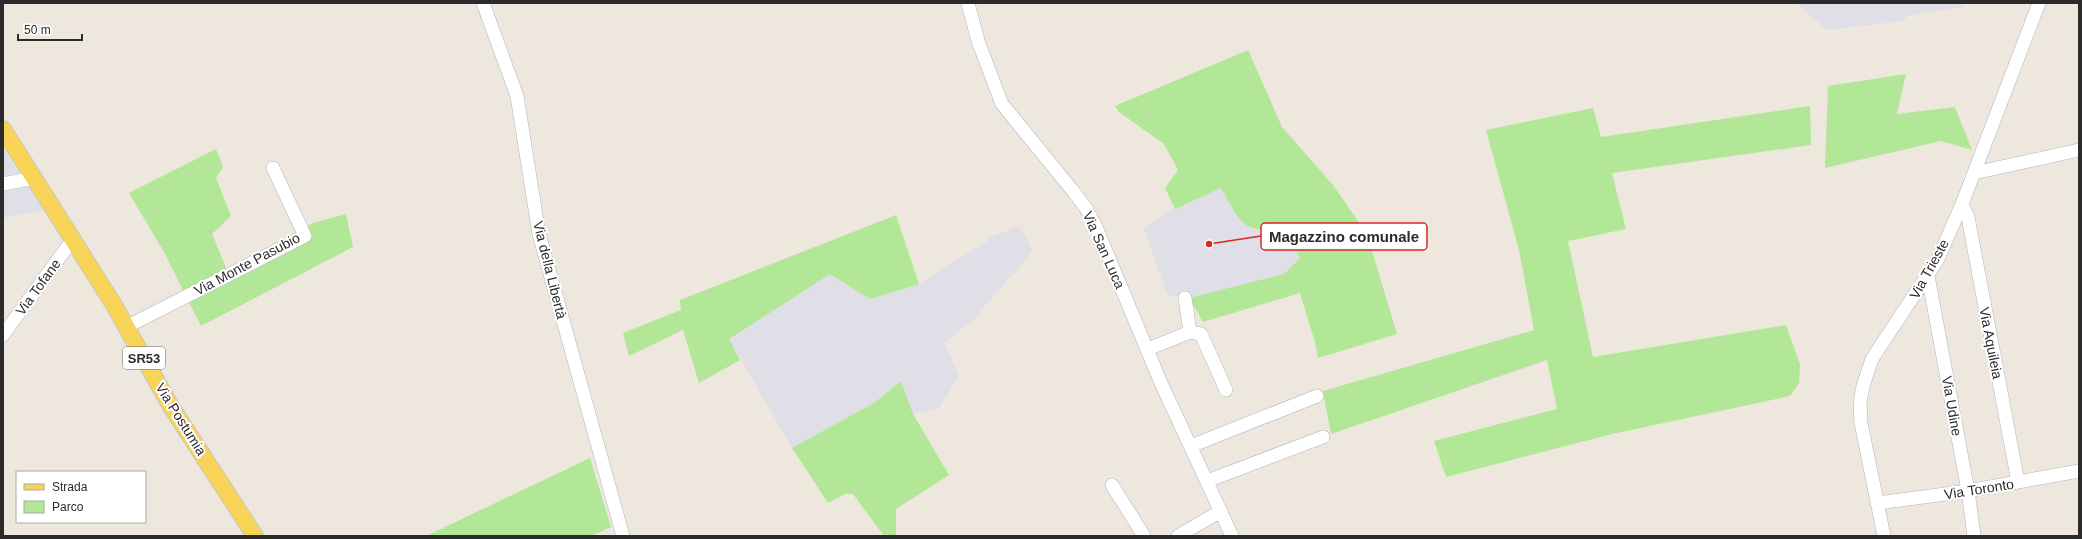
<svg xmlns="http://www.w3.org/2000/svg" width="2082" height="539" font-family="Helvetica,sans-serif">
  <style>
    .industrial { fill: #e0dee6 }
    .green { fill: #b1e797 }
    .lines { fill: none; stroke-linecap: round; stroke-linejoin: round }
    .minor-casing { stroke: #b1b3c0; stroke-width: 14 }
    .major-casing { stroke: #c8c8c8; stroke-width: 18 }
    .minor { stroke: #fff; stroke-width: 13 }
    .major { stroke: #f7d458; stroke-width: 16 }
    .labels { text-anchor: middle; stroke-width: 4; stroke-linejoin: round; paint-order: stroke }
    .shield { fill: #fff; stroke: #6b6b6b; stroke-width: 1 }
    .shield-label { font-size: 13px; font-weight: bold; fill: #2b2b2b }
    .street-label { font-size: 14px; fill: #2b2b2b; stroke: #fff }
    .leader { fill: none; stroke: #d62828; stroke-width: 1.5 }
    .callout-dot { fill: #d62828; stroke: #fff; stroke-width: 1.5 }
    .callout { fill: #fff; stroke: #d62828; stroke-width: 1.5 }
    .callout-label { font-size: 15px; text-anchor: middle; font-weight: bold; fill: #2b2b2b }
  </style>
  <rect width="100%" height="100%" fill="#eee7dd"/>
  <!-- industrial -->
  <path class="industrial" d="M 1796,3 L 1961,3 L 1963,7 L 1908,15 L 1903,21 L 1827,30 Z
    M 3,148 L 39,202 L 43,209 L 40,211 L 3,218 Z
    M 1221,188 L 1242,223 L 1254,230 L 1286,234 L 1300,258 L 1284,274 L 1189,298 L 1191,301 L 1167,294 L 1144,229 L 1174,208 L 1175,209 Z
    M 1019,226 L 1032,249 L 1014,275 L 1013,273 L 975,318 L 944,343 L 959,376 L 939,408 L 913,414 L 900,381 L 874,403 L 792,448 L 729,339 L 830,273 L 870,299 L 919,284 L 989,240 L 987,238 Z"/>
  <!-- green -->
  <path class="green" d="M 1248,50 L 1282,127 L 1333,185 L 1367,234 L 1397,334 L 1318,358 L 1315,342 L 1300,293 L 1203,322 L 1189,298 L 1284,274 L 1300,258 L 1286,234 C 1239,228 1244,228 1221,188 L 1175,209 L 1165,188 L 1178,170 L 1164,144 L 1119,112 L 1115,106 Z
    M 1906,74 L 1897,114 L 1955,107 L 1972,150 L 1941,141 L 1825,168 L 1828,86 Z
    M 1810,106 L 1811,145 L 1612,173 L 1626,229 L 1568,241 L 1593,357 L 1786,325 L 1800,364 L 1799,383 L 1790,396 L 1612,434 L 1446,477 L 1434,441 L 1557,409 L 1547,360 L 1331,434 L 1323,391 L 1534,330 L 1519,250 L 1486,130 L 1593,108 L 1601,137 Z
    M 216,149 L 223,167 L 216,178 L 231,216 L 212,234 L 227,270 L 313,223 L 346,214 L 353,247 L 201,326 L 164,252 L 129,193 Z
    M 896,215 L 919,284 L 870,299 L 830,274 L 729,339 L 740,360 L 699,383 L 683,330 L 629,356 L 623,333 L 681,310 L 680,300 Z
    M 901,381 L 913,414 L 949,475 L 896,509 L 896,536 L 884,536 L 853,494 L 845,494 L 828,503 L 792,448 L 874,403 Z
    M 590,458 L 611,527 L 591,536 L 426,536 Z"/>
  <g class="lines">
    <!-- minor casing -->
    <g class="minor-casing">
      <path id="minor" d="M 483,3 L 517,96 L 539,234 L 623,536
        M 968,3 L 978,41 L 1002,104 L 1073,191 L 1086,208 L 1096,227 L 1161,383 L 1232,536
        M 1974,173 L 2079,150
        M 3,184 L 34,178
        M 1962,204 L 1968,217 L 2018,482
        M 1928,276 L 1968,491 L 1974,536
        M 1185,298 L 1190,332
        M 126,327 L 305,236 L 273,168
        M 3,335 L 73,239
        M 1148,349 L 1190,332 L 1201,334 L 1226,390
        M 1191,446 L 1317,396
        M 1207,481 L 1323,437
        M 1112,485 L 1144,536
        M 1878,503 L 1968,491 L 2079,471
        M 1178,536 L 1221,511
        M 1884,536 L 1861,423 L 1860,403 L 1863,386 L 1872,359 L 1938,259 L 1962,204 L 2039,3"/>
    </g>
    <!-- major casing -->
    <g class="major-casing">
      <path id="major" d="M 3,129 L 114,305 L 170,405 L 255,536"/>
    </g>
    <!-- minor -->
    <use href="#minor" class="minor"/>
    <!-- major -->
    <use href="#major" class="major"/>
  </g>
  <g class="labels">
    <!-- shield labels -->
    <rect class="shield" x="123" y="347" width="42" height="22" rx="3"/>
    <g class="shield-label">
      <text x="144" y="363">SR53</text>
    </g>
    <!-- street labels -->
    <g class="street-label">
      <text transform="translate(1104 250) rotate(66)" y="5">Via San Luca</text>
      <text transform="translate(247 264) rotate(-28)" y="5">Via Monte Pasubio</text>
      <text transform="translate(1929 269) rotate(-61)" y="5">Via Trieste</text>
      <text transform="translate(550 270) rotate(76)" y="5">Via della Libertà</text>
      <text transform="translate(38 287) rotate(-54)" y="5">Via Tofane</text>
      <text transform="translate(1991 343) rotate(79)" y="5">Via Aquileia</text>
      <text transform="translate(1952 406) rotate(80)" y="5">Via Udine</text>
      <text transform="translate(181 419) rotate(58)" y="5">Via Postumia</text>
      <text transform="translate(1979 489) rotate(-9)" y="5">Via Toronto</text>
    </g>
  </g>
  <!-- callouts -->
  <path class="leader" d="M1209 244L1261 236"/>
  <circle class="callout-dot" cx="1209" cy="244" r="4"/>
  <rect class="callout" x="1261" y="223" width="166" height="27" rx="4"/>
  <g class="callout-label">
    <text x="1344" y="242">Magazzino comunale</text>
  </g>
  <!-- border -->
  <rect width="2082" height="539" fill="none" stroke="#2b2b2b" stroke-width="8"/>
  <!-- legend -->
  <rect x="16" y="471" width="130" height="52" fill="#ffffff" stroke="#aaaaaa"/>
  <rect x="24" y="484" width="20" height="6" fill="#f7d458" stroke="#aaaaaa"/>
  <text x="52" y="491" font-size="12" fill="#2b2b2b">Strada</text>
  <rect x="24" y="501" width="20" height="12" fill="#b1e797" stroke="#aaaaaa"/>
  <text x="52" y="511" font-size="12" fill="#2b2b2b">Parco</text>
  <!-- scale -->
  <path d="M18 34v6h64v-6" fill="none" stroke="#2b2b2b" stroke-width="2"/>
  <text x="24" y="34" font-size="12" fill="#2b2b2b" stroke="#ffffff" stroke-width="3" paint-order="stroke">50 m</text>
</svg>
